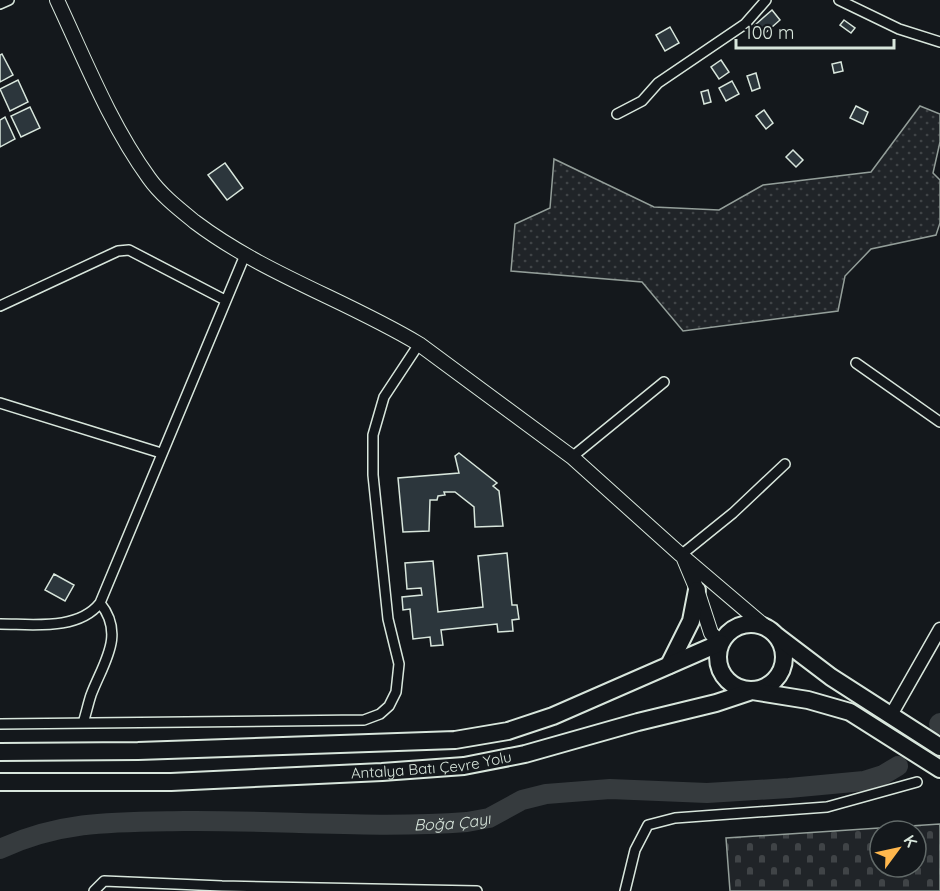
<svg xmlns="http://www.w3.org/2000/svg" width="940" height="891" font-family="Quicksand,sans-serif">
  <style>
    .grass { fill: url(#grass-dots); stroke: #939e99; stroke-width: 1.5 }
    .cemetery { fill: url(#cemetery-stones); stroke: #939e99; stroke-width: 1.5; fill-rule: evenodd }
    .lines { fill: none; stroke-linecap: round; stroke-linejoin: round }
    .river { stroke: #363b3e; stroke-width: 20 }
    .building { fill: #2c363c; stroke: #d8e6dc; stroke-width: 1.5 }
    .minor-casing { stroke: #d8e6dc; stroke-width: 12 }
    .tertiary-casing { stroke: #d8e6dc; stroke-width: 15 }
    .secondary-casing { stroke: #d8e6dc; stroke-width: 16 }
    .trunk-casing { stroke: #d8e6dc; stroke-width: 20 }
    .minor { stroke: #14181c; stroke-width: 9 }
    .tertiary { stroke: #14181c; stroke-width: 12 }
    .secondary { stroke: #14181c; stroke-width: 14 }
    .trunk { stroke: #14181c; stroke-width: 16 }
    .labels { text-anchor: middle; stroke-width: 4.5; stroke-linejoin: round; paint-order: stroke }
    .street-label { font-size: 15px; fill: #d8e6dc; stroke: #14181c }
    .water-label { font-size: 16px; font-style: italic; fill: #d8e6dc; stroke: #14181c }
  </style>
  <defs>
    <pattern id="grass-dots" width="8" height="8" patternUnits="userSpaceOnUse" patternTransform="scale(1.5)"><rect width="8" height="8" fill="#202428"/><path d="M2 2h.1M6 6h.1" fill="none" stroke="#404447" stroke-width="1.8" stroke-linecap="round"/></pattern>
    <pattern id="cemetery-stones" width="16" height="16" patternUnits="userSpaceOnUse" patternTransform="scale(1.5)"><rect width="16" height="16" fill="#202428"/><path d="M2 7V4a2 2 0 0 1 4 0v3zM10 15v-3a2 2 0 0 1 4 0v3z" fill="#404447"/></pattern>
  </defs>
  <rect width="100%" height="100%" fill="#14181c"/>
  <!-- grass -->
  <path class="grass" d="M 920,106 L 940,114 L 940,142 L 933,173 L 940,180 L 940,223 L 936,235 L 871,249 L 845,276 L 838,311 L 683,331 L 642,282 L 511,271 L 515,224 L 550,208 L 554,159 L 654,207 L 719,210 L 763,185 L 871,172 Z"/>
  <!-- cemetery -->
  <path class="cemetery" d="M 940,824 L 940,891 L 730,891 L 726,838 ZM 880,831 L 916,831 L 916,867 L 880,867 Z"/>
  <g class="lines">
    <!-- river -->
    <g class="river">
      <path d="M 939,724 L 940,723"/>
      <path id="s1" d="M 0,849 C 62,820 117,822 184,821 C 278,820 373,829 467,822 L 489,818 L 522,800 L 546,794 L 610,789 L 707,793 L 789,788 L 864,781 L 883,775 L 898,766"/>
    </g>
  </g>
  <!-- building -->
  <path class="building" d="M 772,10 L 780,20 L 763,35 L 755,25 Z
    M 844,20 L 855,28 L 851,33 L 840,25 Z
    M 670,27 L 679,43 L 665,51 L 656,35 Z
    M 2,54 L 13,75 L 0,82 L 0,55 Z
    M 721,60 L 729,72 L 719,79 L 711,67 Z
    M 841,62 L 843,71 L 834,73 L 832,64 Z
    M 756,73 L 760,88 L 752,91 L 747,76 Z
    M 18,80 L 28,102 L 10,111 L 0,89 Z
    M 732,81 L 739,94 L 726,101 L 719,88 Z
    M 708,90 L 711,102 L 704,104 L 701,92 Z
    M 856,106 L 868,112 L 863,124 L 850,118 Z
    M 30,107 L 40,128 L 21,137 L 11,116 Z
    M 764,110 L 773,123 L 766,129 L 756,116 Z
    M 5,117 L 15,139 L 0,147 L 0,120 Z
    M 793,150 L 803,160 L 796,167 L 786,157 Z
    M 225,163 L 243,188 L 227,200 L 208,175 Z
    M 459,453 L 497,483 L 493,486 L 499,491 L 503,526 L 475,527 L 474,507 L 455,492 L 444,492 L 445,495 L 438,496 L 437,500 L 430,500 L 429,531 L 403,532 L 398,478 L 459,473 L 455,456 Z
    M 507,553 L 512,605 L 517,605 L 519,619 L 512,620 L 513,631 L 498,632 L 497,624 L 441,630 L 443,645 L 431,646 L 430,637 L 413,639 L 410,609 L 403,610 L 402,597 L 422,595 L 421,588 L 407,589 L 405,563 L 433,561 L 438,612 L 483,607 L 478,556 Z
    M 54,574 L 74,585 L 65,601 L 45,590 Z"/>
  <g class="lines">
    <!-- minor casing -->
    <g class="minor-casing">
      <path id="minor" d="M 839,0 L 899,29 L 940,42
        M 0,4 L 9,0
        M 617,114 L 642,101 L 658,83 L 745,24 L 766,0
        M 0,306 L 118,251 L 129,250 L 225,300
        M 856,363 L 940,422
        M 0,403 L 161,453
        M 572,457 L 664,382
        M 681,555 L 733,513 L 785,464
        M 0,624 C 32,624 78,631 100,603 L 245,255
        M 83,723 C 86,714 88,704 91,695 C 103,663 126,635 100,603
        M 0,724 L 364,720 L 380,714 L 389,706 L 396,692 L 399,664 L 388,619 L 373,475 L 373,435 L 384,397 L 419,344
        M 94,891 L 104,881 L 222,886 L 477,891
        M 625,891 L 635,850 L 648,825 L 675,818 L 827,807 L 917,782"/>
    </g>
    <!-- tertiary casing -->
    <g class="tertiary-casing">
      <path id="tertiary" d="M 891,715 L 940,629"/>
    </g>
    <!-- secondary casing -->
    <g class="secondary-casing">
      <path id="secondary" d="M 57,0 C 85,60 110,124 149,178 C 161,195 179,209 195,222 C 264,274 346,300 419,344 L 572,457 L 681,555 L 775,635
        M 684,559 L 697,590 L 711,633 L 720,643"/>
    </g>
    <!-- trunk casing -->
    <g class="trunk-casing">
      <g id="trunk">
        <circle cx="751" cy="657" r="33"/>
        <path d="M 777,636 L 831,677 L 940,747"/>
        <path d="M 669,665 L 691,621 L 697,590"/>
        <path d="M 0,752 L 138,751 L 455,740 L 508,731 L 553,716 L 720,643"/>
        <path id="s2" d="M 0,782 L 171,782 L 382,772 L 464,766 L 525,754 L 638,722 L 716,703 L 752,691 L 808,700 L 850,712 L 940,769"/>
      </g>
    </g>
    <!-- minor -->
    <use href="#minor" class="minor"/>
    <!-- tertiary -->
    <use href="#tertiary" class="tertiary"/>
    <!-- secondary -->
    <use href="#secondary" class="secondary"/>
    <!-- trunk -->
    <use href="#trunk" class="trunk"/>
  </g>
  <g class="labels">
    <!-- street labels -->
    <g class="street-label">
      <text dy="5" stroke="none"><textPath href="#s2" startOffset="432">Antalya Batı Çevre Yolu</textPath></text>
    </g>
    <!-- water labels -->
    <g class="water-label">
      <text dy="6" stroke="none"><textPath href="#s1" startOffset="456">Boğa Çayı</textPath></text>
    </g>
  </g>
  <!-- north arrow -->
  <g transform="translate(898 849) rotate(57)"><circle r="28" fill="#14181c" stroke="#626a69" stroke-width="1.5"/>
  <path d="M0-4.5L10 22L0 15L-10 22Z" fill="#ffb74d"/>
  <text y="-9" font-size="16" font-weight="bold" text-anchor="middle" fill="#d8e6dc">K</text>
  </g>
  <!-- scale -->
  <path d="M736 39v9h158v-9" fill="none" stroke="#d8e6dc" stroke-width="3"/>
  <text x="745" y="39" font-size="18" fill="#d8e6dc" stroke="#14181c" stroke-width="4.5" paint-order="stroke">100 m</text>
</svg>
